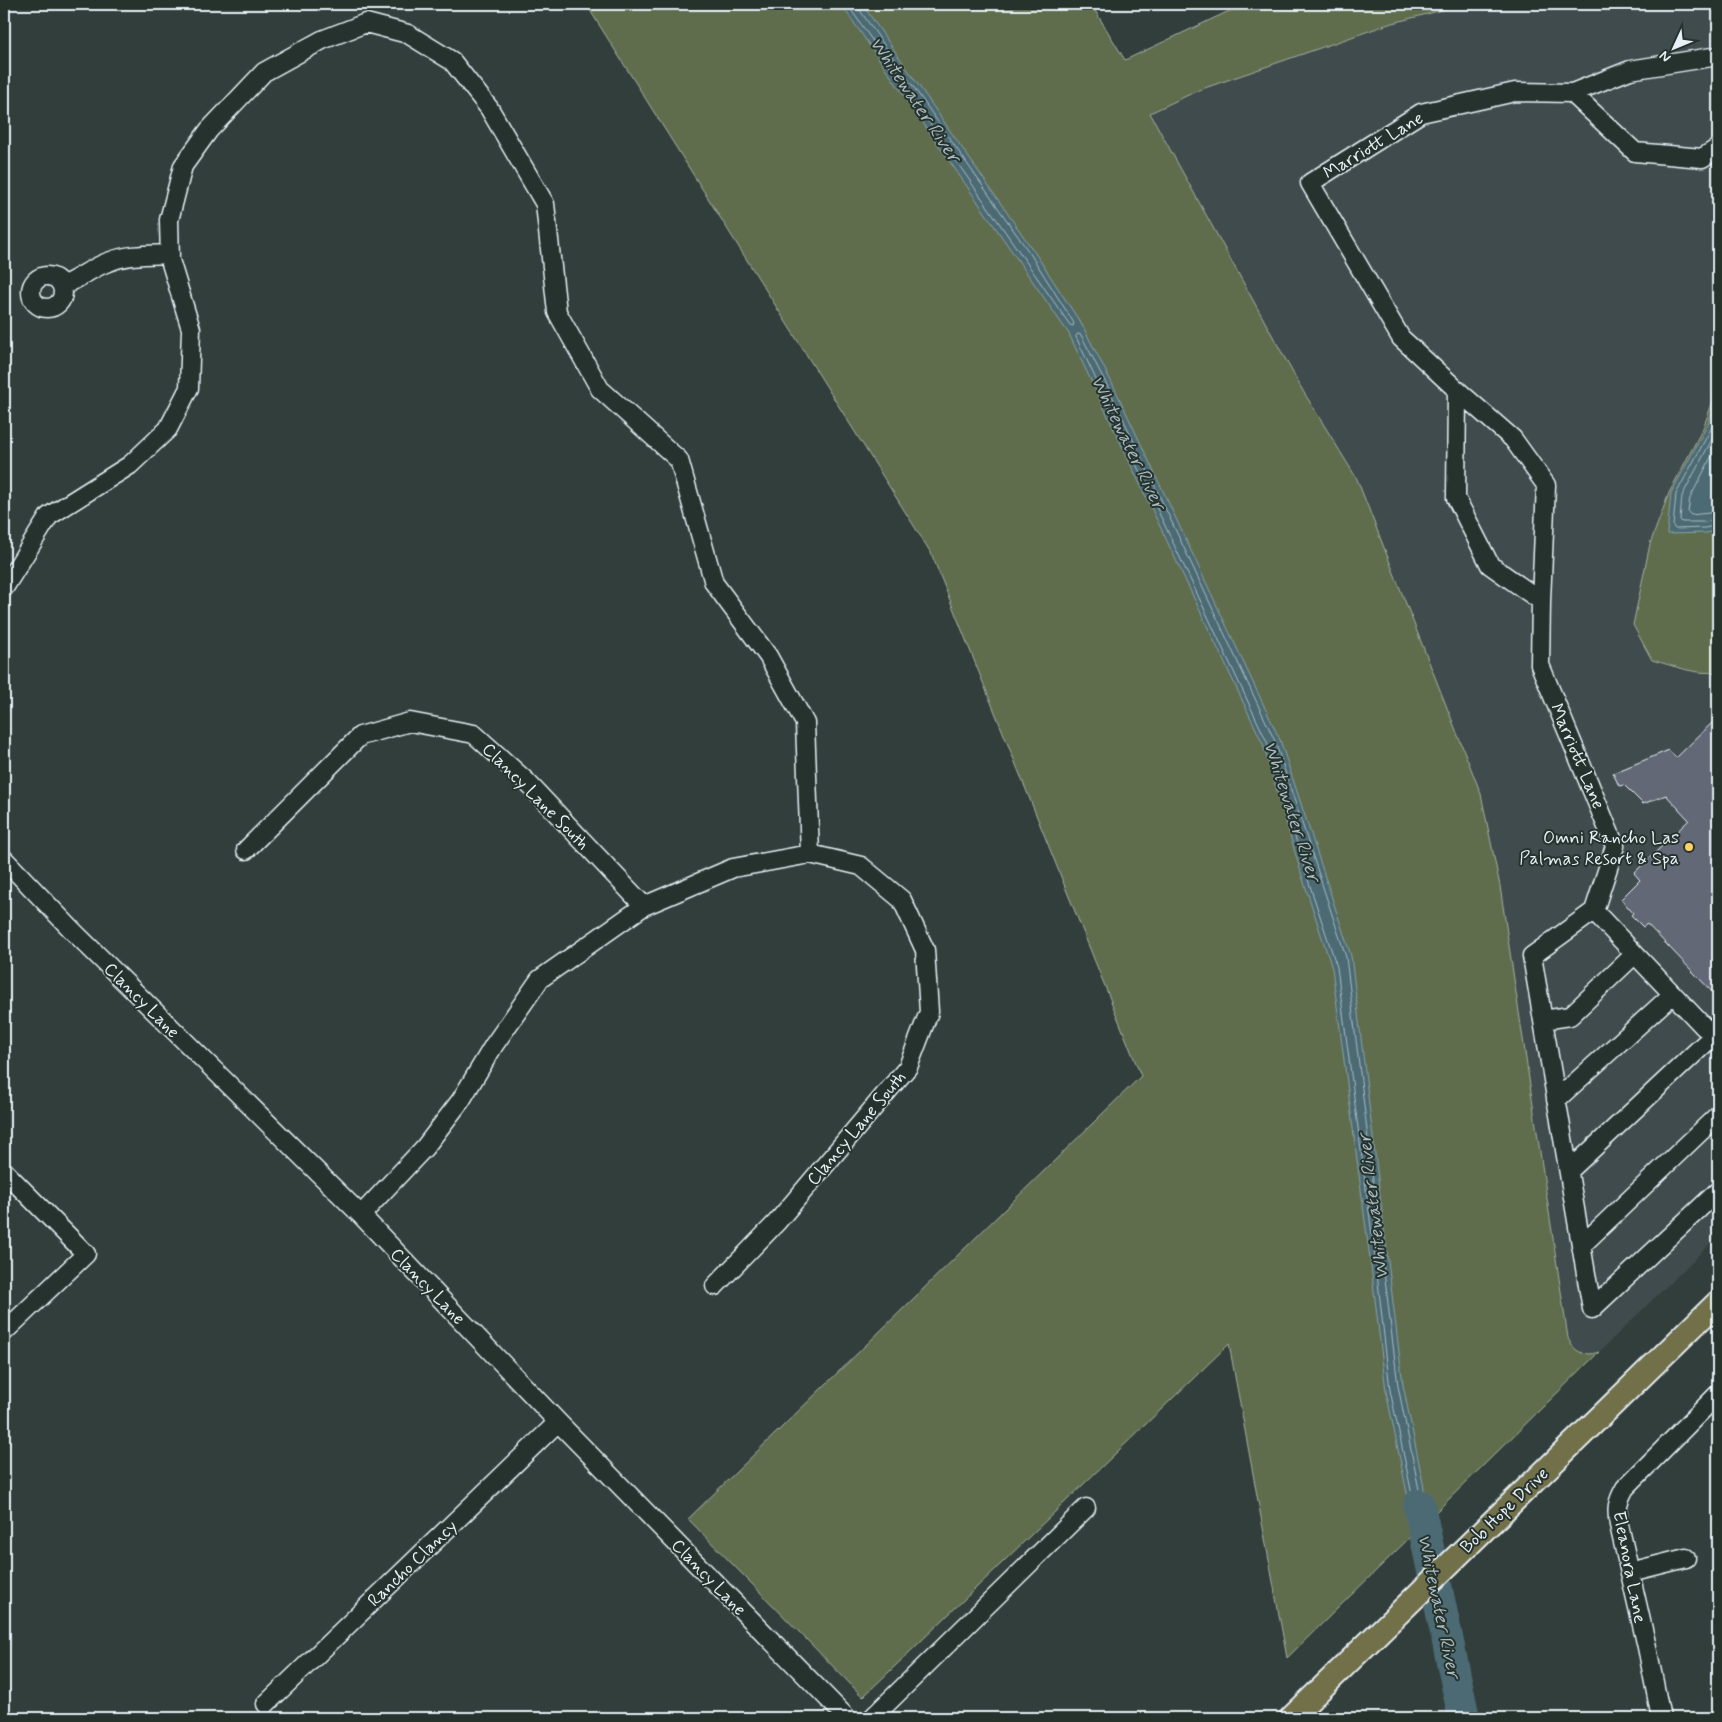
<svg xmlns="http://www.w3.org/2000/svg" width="1722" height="1722" font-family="Mynerve,sans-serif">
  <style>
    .built { fill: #404b4d }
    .green { fill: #606d4e; stroke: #a4afa3 }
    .water { fill: #4c6b73; stroke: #8aa1a8 }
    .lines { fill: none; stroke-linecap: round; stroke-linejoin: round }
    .shore { stroke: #aabbc3; stroke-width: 1 }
    .river { stroke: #4c6b73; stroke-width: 32 }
    .building { fill: #626876; stroke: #e8f1f8 }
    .minor-casing { stroke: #e8f1f8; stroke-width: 21 }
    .major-casing { stroke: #e8f1f8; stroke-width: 26 }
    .minor { stroke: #26332d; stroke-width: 18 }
    .major { stroke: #726f4a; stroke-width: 22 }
    .poi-dot { fill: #ffd166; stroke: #26332d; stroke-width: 2 }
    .labels { text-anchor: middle; stroke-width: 4; stroke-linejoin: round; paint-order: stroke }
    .street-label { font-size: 18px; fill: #e8f1f8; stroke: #26332d }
    .poi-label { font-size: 18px; fill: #e8f1f8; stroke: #26332d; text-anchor: end }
    .water-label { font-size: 19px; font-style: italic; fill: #aabbc3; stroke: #26332d }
  </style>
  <rect width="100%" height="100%" fill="#323e3c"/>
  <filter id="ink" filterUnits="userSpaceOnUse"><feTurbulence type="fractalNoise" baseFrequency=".02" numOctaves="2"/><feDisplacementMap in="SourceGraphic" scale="10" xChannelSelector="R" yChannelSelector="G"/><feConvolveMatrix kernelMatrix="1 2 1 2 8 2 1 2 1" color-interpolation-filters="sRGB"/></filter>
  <g filter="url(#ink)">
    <!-- built -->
    <path class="built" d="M 1465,4 L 1718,4 L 1718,388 L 1703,428 L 1669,493 L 1650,544 L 1633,625 L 1652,660 L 1680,670 L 1718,672 L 1718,1236 L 1599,1352 L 1590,1355 L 1580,1352 L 1571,1346 L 1568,1338 L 1357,479 L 1303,391 L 1150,113 L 1199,90 L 1389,24 Z"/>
    <!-- green -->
    <path class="green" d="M 586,4 L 1091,4 L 1125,60 L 1244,4 L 1465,4 L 1389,24 L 1199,90 L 1150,113 L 1303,391 L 1357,479 L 1481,794 L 1500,886 L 1568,1338 C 1574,1352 1584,1357 1599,1352 L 1287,1658 L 1229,1344 L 863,1697 L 688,1519 L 1141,1076 L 931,553 Z
      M 1718,388 L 1718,672 C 1695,675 1674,666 1652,660 L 1633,625 L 1650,544 L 1669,493 L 1703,428 Z"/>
    <!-- water -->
    <path class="water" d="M 841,4 L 862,4 L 1035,253 L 1082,325 L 1115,389 L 1280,740 L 1351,956 L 1403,1385 L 1435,1542 L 1420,1556 L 1386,1391 L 1372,1274 L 1332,968 L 1303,879 L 1263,744 L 1069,334 Z
      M 1718,396 L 1718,530 L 1706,533 L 1667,534 L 1671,493 L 1708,424 Z"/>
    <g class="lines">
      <!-- shore -->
      <path class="shore" d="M 847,4 L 1070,325 L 1073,326 L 1074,323 L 1031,255 L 859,9 L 858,4
        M 1078,334 L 1081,335 L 1110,391 L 1275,741 L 1346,957 L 1398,1386 L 1429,1539 L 1425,1544 L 1422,1542 L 1390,1390 L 1377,1273 L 1337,967 L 1307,877 L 1267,742 L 1076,337 Z
        M 1718,410 L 1712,427 L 1676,494 L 1673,526 L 1675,529 L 1705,528 L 1718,525
        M 1718,428 L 1682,496 L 1680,520 L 1682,522 L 1705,522 L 1718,519
        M 1718,444 L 1690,498 L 1688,512 L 1691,515 L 1718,512"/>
      <!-- river -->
      <path class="river" d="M 1419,1505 L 1464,1718"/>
    </g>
    <!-- building -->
    <path class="building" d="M 1718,717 L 1718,998 L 1647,924 L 1643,927 L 1631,915 L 1633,913 L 1621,899 L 1640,880 L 1634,873 L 1689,820 L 1666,795 L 1643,804 L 1624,785 L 1619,786 L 1613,773 L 1669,750 L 1676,758 Z"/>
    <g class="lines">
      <!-- minor casing -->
      <g class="minor-casing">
        <path id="minor" d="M 1718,56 L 1630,70 L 1572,93 L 1515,92 L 1421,113 L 1310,183 L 1401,338 L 1457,390 L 1456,498 L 1490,565 L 1541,601 L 1540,665 L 1615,846 L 1594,911 L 1704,1027 L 1718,1038
          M 1572,93 L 1635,152 L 1702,158 L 1718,148
          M31 292a16 16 0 1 1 32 0a16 16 0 1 1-32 0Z
          M 62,286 C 79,279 94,266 111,261 C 129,254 151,255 170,254
          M 1457,390 L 1513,439 L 1546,485 L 1541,601
          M 4,588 L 49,516 L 130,465 L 168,429 L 189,388 L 191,329 L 170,260 L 169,220 L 183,166 L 209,130 L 264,72 L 322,40 L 366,23 L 408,34 L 452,61 L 489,108 L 545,204 L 557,312 L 600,389 L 679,460 L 714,583 L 768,656 L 805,723 L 810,854
          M 246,850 L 360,736 L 410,722 L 474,734 L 526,781 L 644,906
          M 4,859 L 73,931 L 361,1215 L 558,1422 L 847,1718
          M 1594,911 L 1532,956 L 1592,1309 L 1718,1191
          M 1543,1020 L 1570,1016 L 1635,954
          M 1556,1100 L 1673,994
          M 4,1171 L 86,1254 L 4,1332
          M 1569,1171 L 1714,1035
          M 361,1215 L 425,1147 L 461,1100 L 494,1045 L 540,979 L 644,906 L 733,868 L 810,854 L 861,866 L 902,900 L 925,950 L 929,1012 L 908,1067 L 777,1222 L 715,1286
          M 1581,1246 L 1718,1115
          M 1630,1572 L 1686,1558
          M 266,1704 L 558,1422
          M 872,1718 L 1086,1508
          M 1661,1718 L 1647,1647 L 1619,1525 C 1616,1509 1617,1502 1625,1488 L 1718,1394"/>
      </g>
      <!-- major casing -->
      <g class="major-casing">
        <path id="major" d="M 1291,1718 L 1718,1302"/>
      </g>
      <!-- minor -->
      <use href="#minor" class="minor"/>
      <!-- major -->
      <use href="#major" class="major"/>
    </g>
  </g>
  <!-- markers -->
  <circle class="poi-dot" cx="1689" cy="847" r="5"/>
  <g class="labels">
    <!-- street labels -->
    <g class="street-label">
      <text transform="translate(1373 145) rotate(-31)" y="6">Marriott Lane</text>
      <text transform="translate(1578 756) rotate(67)" y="6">Marriott Lane</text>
      <text transform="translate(536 796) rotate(45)" y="6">Clancy Lane South</text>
      <text transform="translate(142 1000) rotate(45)" y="6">Clancy Lane</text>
      <text transform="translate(856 1128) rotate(-50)" y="6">Clancy Lane South</text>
      <text transform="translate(428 1286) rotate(46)" y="6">Clancy Lane</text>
      <text transform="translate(1504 1510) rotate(-44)" y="6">Bob Hope Drive</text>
      <text transform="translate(412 1563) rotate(-44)" y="6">Rancho Clancy</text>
      <text transform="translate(1630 1567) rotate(79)" y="6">Eleanora Lane</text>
      <text transform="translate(709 1577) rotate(46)" y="6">Clancy Lane</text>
    </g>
    <!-- poi labels -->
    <g class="poi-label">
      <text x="1679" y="843">Omni Rancho Las<tspan x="1679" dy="21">Palmas Resort &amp; Spa</tspan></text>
    </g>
    <!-- water labels -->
    <g class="water-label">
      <text transform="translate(916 99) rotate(56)" y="7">Whitewater River</text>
      <text transform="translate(1129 442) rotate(64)" y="7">Whitewater River</text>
      <text transform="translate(1293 811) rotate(72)" y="7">Whitewater River</text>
      <text transform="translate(1372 1207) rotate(-97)" y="7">Whitewater River</text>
      <text transform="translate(1440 1606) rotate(78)" y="7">Whitewater River</text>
    </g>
  </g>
  <!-- margin -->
  <rect width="1722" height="1722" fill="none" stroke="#26332d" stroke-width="20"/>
  <rect x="10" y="10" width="1702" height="1702" fill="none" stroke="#e8f1f8" stroke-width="2" filter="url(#ink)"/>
  <!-- north arrow -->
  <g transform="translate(1674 48) rotate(226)" stroke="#26332d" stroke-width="4" paint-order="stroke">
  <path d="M0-4L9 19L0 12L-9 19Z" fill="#e8f1f8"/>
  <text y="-8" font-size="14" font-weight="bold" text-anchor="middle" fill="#e8f1f8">N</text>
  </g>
</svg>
